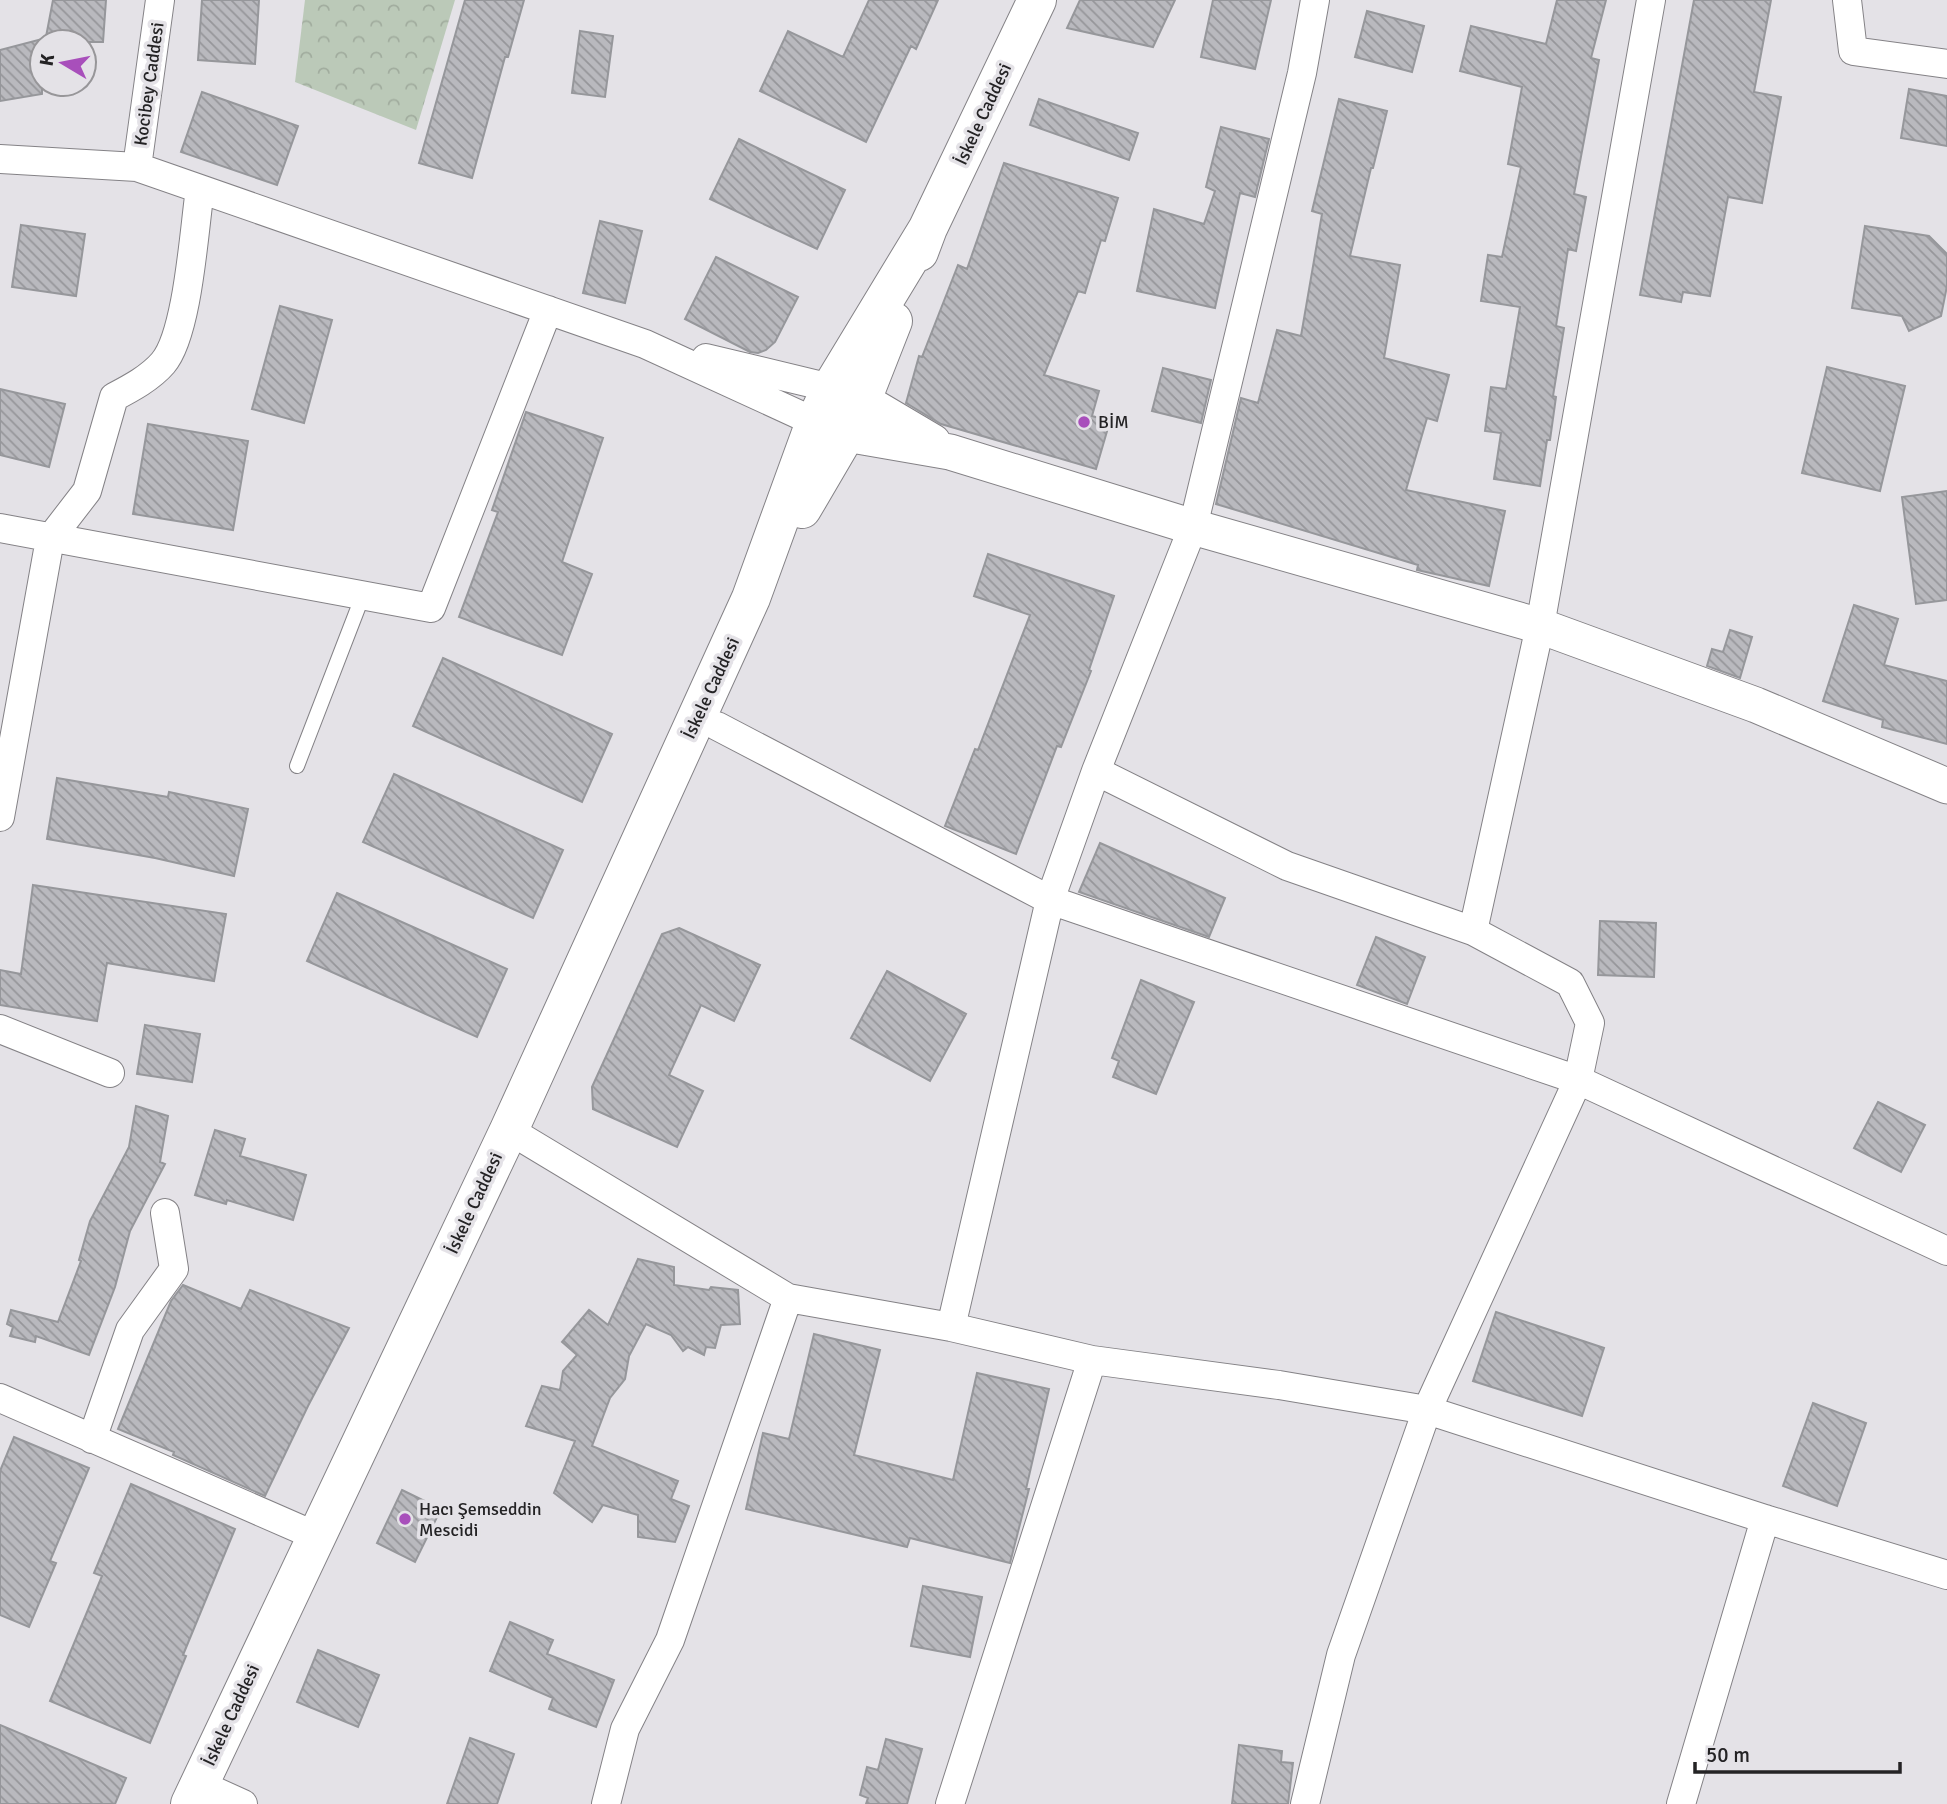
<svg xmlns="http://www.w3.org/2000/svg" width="1947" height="1804" font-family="Signika,sans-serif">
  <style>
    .park { fill: url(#park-crowns) }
    .building { fill: url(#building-back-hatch); stroke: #96979b; stroke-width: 2 }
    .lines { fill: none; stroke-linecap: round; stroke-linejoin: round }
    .service-casing { stroke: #848286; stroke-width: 16 }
    .minor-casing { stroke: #848286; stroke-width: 30 }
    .tertiary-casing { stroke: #848286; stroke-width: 37 }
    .secondary-casing { stroke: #848286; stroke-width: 40 }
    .service { stroke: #fff; stroke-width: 14 }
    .minor { stroke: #fff; stroke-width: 28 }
    .tertiary { stroke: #fff; stroke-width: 35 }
    .secondary { stroke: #fff; stroke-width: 38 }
    .poi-dot { fill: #a84fbb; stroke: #e4e2e7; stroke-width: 2.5 }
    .labels { text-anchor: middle; stroke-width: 7; stroke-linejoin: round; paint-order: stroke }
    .street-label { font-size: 18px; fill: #242325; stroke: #e4e2e7 }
    .poi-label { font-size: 18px; fill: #242325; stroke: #e4e2e7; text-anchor: start }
  </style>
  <defs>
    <pattern id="park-crowns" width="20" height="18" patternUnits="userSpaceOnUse" patternTransform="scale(1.75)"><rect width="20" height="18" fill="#bbc9b8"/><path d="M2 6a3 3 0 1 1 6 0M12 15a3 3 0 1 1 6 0" fill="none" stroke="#a1ac9e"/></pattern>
    <pattern id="building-back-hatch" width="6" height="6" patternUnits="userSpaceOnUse" patternTransform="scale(1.75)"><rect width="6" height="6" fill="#b9b9be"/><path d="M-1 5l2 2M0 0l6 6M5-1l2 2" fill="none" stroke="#96969a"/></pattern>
  </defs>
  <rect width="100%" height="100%" fill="#e4e2e7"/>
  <!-- park -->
  <path class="park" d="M 305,0 L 455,0 L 416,130 L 295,82 Z"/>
  <!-- building -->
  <path class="building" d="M 53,0 L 106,0 L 103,42 L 45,42 Z
    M 202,0 L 259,0 L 255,64 L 198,60 Z
    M 465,0 L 524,0 L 508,57 L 505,57 L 472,178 L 419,163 Z
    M 869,0 L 938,0 L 916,49 L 911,46 L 866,142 L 760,91 L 788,31 L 843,57 Z
    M 1080,0 L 1175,0 L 1153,47 L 1067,28 Z
    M 1213,0 L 1271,0 L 1255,69 L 1201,57 Z
    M 1557,0 L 1606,0 L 1591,58 L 1599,60 L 1574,194 L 1586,197 L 1576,251 L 1568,249 L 1556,326 L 1564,328 L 1553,396 L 1556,397 L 1550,440 L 1547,440 L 1540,486 L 1494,479 L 1501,433 L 1485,431 L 1491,387 L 1506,389 L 1520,307 L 1481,301 L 1488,255 L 1502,257 L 1521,167 L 1508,164 L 1522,87 L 1460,71 L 1471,26 L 1546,44 Z
    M 1694,0 L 1771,0 L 1754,92 L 1781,97 L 1762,203 L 1728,197 L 1710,296 L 1683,292 L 1681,302 L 1640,295 Z
    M 1367,11 L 1424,26 L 1412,72 L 1355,57 Z
    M 580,31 L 613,36 L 605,97 L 572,93 Z
    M 42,39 L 42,94 L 0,101 L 0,50 Z
    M 1909,89 L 1947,96 L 1947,146 L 1901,138 Z
    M 202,92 L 298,126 L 277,185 L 181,152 Z
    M 1039,99 L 1138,133 L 1129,160 L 1030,125 Z
    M 1339,99 L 1387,111 L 1373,168 L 1371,168 L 1350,256 L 1400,265 L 1384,358 L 1449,375 L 1437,421 L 1427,418 L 1406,490 L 1505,511 L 1489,586 L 1417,570 L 1418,565 L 1216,504 L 1241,398 L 1258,403 L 1277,330 L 1301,336 L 1322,214 L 1312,211 Z
    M 1221,127 L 1269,139 L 1255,197 L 1240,193 L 1215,308 L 1137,291 L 1154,209 L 1204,224 L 1215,191 L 1206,187 Z
    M 739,139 L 845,190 L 817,249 L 710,199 Z
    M 1004,163 L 1118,198 L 1105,241 L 1101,240 L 1085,293 L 1078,291 L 1044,375 L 1099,391 L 1092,416 L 1110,421 L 1096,469 L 941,424 L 906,403 L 919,356 L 922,357 L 958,265 L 967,269 Z
    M 600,221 L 642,231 L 625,303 L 583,293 Z
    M 21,225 L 85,234 L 76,296 L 12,287 Z
    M 1865,226 L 1929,236 L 1947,254 L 1947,286 L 1941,316 L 1909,331 L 1902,316 L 1852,308 Z
    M 716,257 L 798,297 L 775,342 L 766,350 L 758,353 L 750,352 L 685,319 Z
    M 280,306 L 332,320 L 304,423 L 252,409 Z
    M 1827,367 L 1905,386 L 1880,491 L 1802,473 Z
    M 1163,368 L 1211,380 L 1201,423 L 1152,411 Z
    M 0,389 L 65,404 L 49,467 L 0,455 Z
    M 526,412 L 603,438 L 562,562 L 592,574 L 562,655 L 459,617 L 498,512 L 492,510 Z
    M 148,424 L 248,441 L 233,530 L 133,514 Z
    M 1947,491 L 1947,600 L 1916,604 L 1902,497 Z
    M 988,554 L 1114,596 L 1089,670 L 1091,671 L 1061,747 L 1057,746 L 1016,854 L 945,826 L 975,749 L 978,750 L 1030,615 L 974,596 Z
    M 1854,605 L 1898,619 L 1884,665 L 1947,681 L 1947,744 L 1882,727 L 1883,720 L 1823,701 Z
    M 1730,630 L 1752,637 L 1740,678 L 1707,666 L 1712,649 L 1723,652 Z
    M 443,658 L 612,734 L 582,802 L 413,726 Z
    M 394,774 L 563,850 L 533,918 L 363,842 Z
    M 57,778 L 168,797 L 169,792 L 248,809 L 234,876 L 155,858 L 47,839 Z
    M 1100,843 L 1225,898 L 1209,937 L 1079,892 Z
    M 33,885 L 226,914 L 214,981 L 107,963 L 97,1021 L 0,1005 L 0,970 L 21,974 Z
    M 337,893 L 507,969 L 477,1037 L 307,961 Z
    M 1600,921 L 1656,923 L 1654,977 L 1598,975 Z
    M 679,928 L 760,965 L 734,1021 L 701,1005 L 669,1075 L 703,1091 L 677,1147 L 593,1109 L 592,1087 L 662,934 Z
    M 1376,937 L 1425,957 L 1407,1004 L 1357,985 Z
    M 887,971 L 966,1014 L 930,1081 L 851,1038 Z
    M 1141,980 L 1194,1002 L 1156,1094 L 1113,1077 L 1119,1061 L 1112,1058 Z
    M 145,1025 L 200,1034 L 192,1082 L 137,1074 Z
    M 1878,1102 L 1925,1125 L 1901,1172 L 1854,1148 Z
    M 136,1106 L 168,1116 L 160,1162 L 165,1164 L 130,1231 L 115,1287 L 89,1355 L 36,1336 L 35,1342 L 10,1336 L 13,1327 L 7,1324 L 11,1310 L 58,1322 L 81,1261 L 79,1260 L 90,1221 L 129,1147 Z
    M 215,1130 L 245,1139 L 240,1156 L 306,1175 L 293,1220 L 227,1200 L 226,1204 L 195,1195 Z
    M 638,1259 L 674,1267 L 674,1285 L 709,1290 L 711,1287 L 738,1290 L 740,1324 L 721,1325 L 715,1348 L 706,1347 L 704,1355 L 688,1347 L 683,1351 L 671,1335 L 646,1324 L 629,1356 L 625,1379 L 610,1398 L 592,1446 L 678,1481 L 671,1499 L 689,1506 L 675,1542 L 638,1537 L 638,1515 L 603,1505 L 592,1522 L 554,1493 L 575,1441 L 526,1426 L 542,1386 L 560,1390 L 563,1371 L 577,1355 L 562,1342 L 589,1310 L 608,1325 Z
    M 183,1285 L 241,1309 L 250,1290 L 349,1328 L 308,1406 L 265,1496 L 173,1455 L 174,1452 L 118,1429 L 171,1301 Z
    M 1496,1312 L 1604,1348 L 1582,1416 L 1473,1381 Z
    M 814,1334 L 880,1350 L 854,1455 L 953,1480 L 977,1373 L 1049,1389 L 1026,1489 L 1029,1489 L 1010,1563 L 910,1538 L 907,1547 L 746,1509 L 763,1433 L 789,1439 Z
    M 1813,1403 L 1866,1423 L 1837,1506 L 1783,1486 Z
    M 14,1437 L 89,1468 L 50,1561 L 56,1563 L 29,1627 L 0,1615 L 0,1471 Z
    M 131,1484 L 235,1529 L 183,1655 L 186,1656 L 150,1743 L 50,1701 L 102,1576 L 94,1573 Z
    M 402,1490 L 441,1509 L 415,1562 L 377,1543 Z
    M 923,1586 L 982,1597 L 970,1657 L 911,1646 Z
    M 510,1622 L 553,1640 L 547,1654 L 614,1680 L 596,1727 L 549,1709 L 553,1698 L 490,1671 Z
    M 318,1650 L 379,1675 L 358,1727 L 297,1702 Z
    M 0,1725 L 126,1778 L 115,1804 L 0,1804 Z
    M 470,1738 L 514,1754 L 497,1804 L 447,1804 Z
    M 886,1739 L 922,1749 L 907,1804 L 866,1804 L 868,1798 L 860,1795 L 867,1767 L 878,1770 Z
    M 1239,1745 L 1282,1751 L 1281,1762 L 1293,1763 L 1288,1804 L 1232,1804 Z"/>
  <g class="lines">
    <!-- service casing -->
    <g class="service-casing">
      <path id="service" d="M 297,766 L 363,595"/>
    </g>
    <!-- minor casing -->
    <g class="minor-casing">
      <path id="minor" d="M 1847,0 L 1853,51 L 1947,64
        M 0,159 L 137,167 L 645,344 L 815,422
        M 137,167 L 160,0
        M 706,358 L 831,388
        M 0,528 L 431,608 L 548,310
        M 717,726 L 1050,900 L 1578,1080 L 1947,1251
        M 1096,771 L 1287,866 L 1473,931 L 1570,983 L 1590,1023 L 1578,1080 L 1427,1410 L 1341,1655 L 1305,1804
        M 0,817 L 50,539 L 87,491 L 114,397 C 131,388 150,378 163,363 C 188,334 194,230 200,189
        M 1473,931 L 1540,626 L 1651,0
        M 0,1029 L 110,1073
        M 509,1130 L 788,1298 L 951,1327 L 1092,1360 L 1279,1385 L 1427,1410 L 1765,1519 L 1947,1575
        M 951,1327 L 1050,900 L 1096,771 L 1193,527 L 1302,73 L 1315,0
        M 0,1398 L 316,1536
        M 92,1439 L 130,1330 L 174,1269 L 165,1213
        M 199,1784 L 243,1804
        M 606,1804 L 625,1729 L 670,1640 L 788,1298
        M 950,1804 L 1092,1360
        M 1681,1804 L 1765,1519"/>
    </g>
    <!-- tertiary casing -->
    <g class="tertiary-casing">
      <path id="tertiary" d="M 838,391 L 862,400 L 933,442
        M 820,424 L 846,434 L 950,452 L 1193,527 L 1540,626 L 1756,705 L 1947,786"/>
    </g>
    <!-- secondary casing -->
    <g class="secondary-casing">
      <path id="secondary" d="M 919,252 L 928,228 L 1037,0
        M 802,509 L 846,434 L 862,400 L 893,321
        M 190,1804 L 509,1130 L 751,598 L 815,422 L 831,388 L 928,228"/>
    </g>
    <!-- service -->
    <use href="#service" class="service"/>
    <!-- minor -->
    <use href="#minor" class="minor"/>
    <!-- tertiary -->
    <use href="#tertiary" class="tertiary"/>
    <!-- secondary -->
    <use href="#secondary" class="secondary"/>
  </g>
  <!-- markers -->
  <g class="poi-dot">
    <circle cx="1084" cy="422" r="7"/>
    <circle cx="405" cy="1519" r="7"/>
  </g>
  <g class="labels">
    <!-- street labels -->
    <g class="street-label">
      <text transform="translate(149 84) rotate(-82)" y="6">Kocibey Caddesi</text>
      <text transform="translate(983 114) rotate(-65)" y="6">İskele Caddesi</text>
      <text transform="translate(711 688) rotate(-65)" y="6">İskele Caddesi</text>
      <text transform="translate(474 1203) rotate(-65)" y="6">İskele Caddesi</text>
      <text transform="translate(231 1715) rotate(-65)" y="6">İskele Caddesi</text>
    </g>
    <!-- poi labels -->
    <g class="poi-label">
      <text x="1098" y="428">BİM</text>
      <text x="419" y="1515">Hacı Şemseddin<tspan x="419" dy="21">Mescidi</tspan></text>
    </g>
  </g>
  <!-- north arrow -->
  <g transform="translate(63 63) rotate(280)"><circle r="33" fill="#e4e2e7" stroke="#979699" stroke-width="2"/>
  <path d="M0-5L12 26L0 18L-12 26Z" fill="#a84fbb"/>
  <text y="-10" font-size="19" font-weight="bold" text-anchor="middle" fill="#242325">K</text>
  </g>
  <!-- scale -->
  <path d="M1695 1762v10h205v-10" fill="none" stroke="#242325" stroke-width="3.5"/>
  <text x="1706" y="1762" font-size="21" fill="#242325" stroke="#e4e2e7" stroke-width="5" paint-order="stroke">50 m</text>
</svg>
